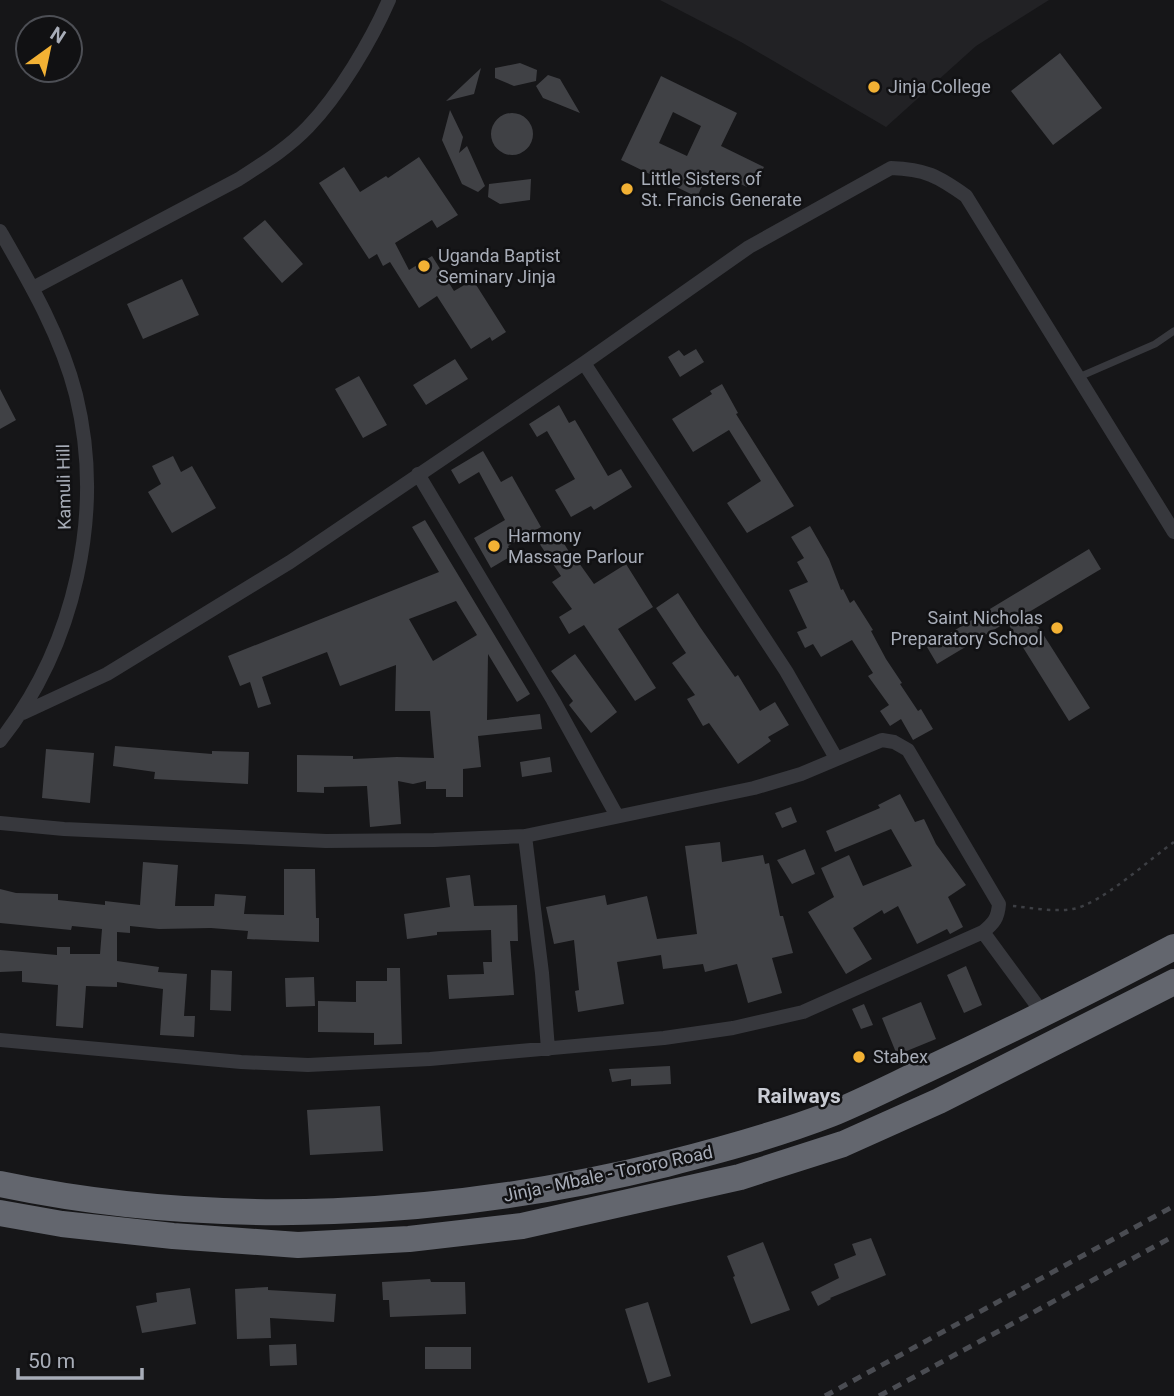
<svg xmlns="http://www.w3.org/2000/svg" width="1174" height="1396" font-family="Roboto,sans-serif">
  <style>
    .built { fill: #222225 }
    .building { fill: #404145; fill-rule: evenodd }
    .lines { fill: none; stroke-linecap: round; stroke-linejoin: round }
    .path { stroke: #3d3f44; stroke-width: 2.5; stroke-dasharray: 3.5 5; stroke-linecap: butt }
    .lane { stroke: #37383d; stroke-width: 7 }
    .street { stroke: #37383d; stroke-width: 14 }
    .highway { stroke: #63666e; stroke-width: 26 }
    .rail { stroke: #4a4c52; stroke-width: 5; stroke-dasharray: 9 7; stroke-linecap: butt }
    .poi-dot { fill: #f2b134; stroke: #111113; stroke-width: 2.5 }
    .labels { text-anchor: middle; stroke-width: 5; stroke-linejoin: round; paint-order: stroke }
    .poi-label { font-size: 18px; fill: #a8adb8; stroke: #111113; text-anchor: start }
    .street-label { font-size: 18px; fill: #a8adb8; stroke: #111113 }
    .quarter-label { font-size: 21px; font-weight: bold; fill: #c9ccd4; stroke: #111113 }
  </style>
  <rect width="100%" height="100%" fill="#161618"/>
  <!-- built -->
  <path class="built" d="M 660,0 L 1049,0 L 976,46 L 886,127 L 741,42 Z"/>
  <!-- building -->
  <path class="building" d="M 1060,53 L 1102,108 L 1053,145 L 1011,91 Z
    M 520,63 L 537,70 L 536,81 L 514,86 L 495,78 L 495,68 Z
    M 481,68 L 474,94 L 446,101 Z
    M 548,75 L 560,79 L 580,113 L 543,98 L 536,86 Z
    M 661,76 L 737,113 L 721,146 L 764,167 L 756,182 L 751,180 L 747,187 L 710,170 L 697,197 L 621,160 ZM 673,112 L 701,126 L 687,156 L 659,143 Z
    M 450,110 L 463,137 L 459,153 L 467,146 L 485,186 L 478,192 L 462,184 L 442,140 Z
    M491 134a21 21 0 1 1 42 0a21 21 0 1 1-42 0Z
    M 419,157 L 458,215 L 437,228 L 432,220 L 395,243 L 409,270 L 432,256 L 454,291 L 473,280 L 506,332 L 492,341 L 490,337 L 471,349 L 437,296 L 419,308 L 390,262 L 383,266 L 377,254 L 369,259 L 319,183 L 344,167 L 360,192 L 386,176 L 388,178 Z
    M 531,179 L 530,200 L 500,204 L 488,197 L 489,184 Z
    M 265,220 L 303,264 L 282,283 L 243,238 Z
    M 182,279 L 199,315 L 143,339 L 127,304 Z
    M 696,349 L 704,362 L 680,377 L 668,357 L 679,350 L 684,356 Z
    M 455,359 L 468,379 L 426,405 L 413,385 Z
    M 359,376 L 387,425 L 363,438 L 335,389 Z
    M 722,384 L 738,413 L 736,414 L 794,506 L 747,533 L 727,503 L 761,481 L 729,430 L 693,452 L 672,419 L 712,394 L 710,391 Z
    M 0,389 L 16,420 L 0,429 Z
    M 559,405 L 569,423 L 575,420 L 608,476 L 621,469 L 632,487 L 594,510 L 591,506 L 571,517 L 555,490 L 575,479 L 547,431 L 537,437 L 529,424 Z
    M 483,451 L 501,482 L 512,476 L 541,527 L 508,546 L 513,555 L 491,568 L 474,538 L 505,520 L 479,472 L 459,484 L 451,470 Z
    M 173,456 L 181,472 L 192,466 L 216,508 L 172,533 L 148,492 L 161,484 L 152,466 Z
    M 425,520 L 530,694 L 517,702 L 488,654 L 487,720 L 540,714 L 542,729 L 478,736 L 481,767 L 463,769 L 463,797 L 446,797 L 446,789 L 426,789 L 426,781 L 413,784 L 398,781 L 401,824 L 370,827 L 367,786 L 324,787 L 324,793 L 297,792 L 297,755 L 353,756 L 353,759 L 397,757 L 434,758 L 430,711 L 395,711 L 396,665 L 340,686 L 327,652 L 262,677 L 271,704 L 258,708 L 250,682 L 240,686 L 228,656 L 439,572 L 412,527 ZM 456,601 L 477,635 L 433,661 L 409,619 Z
    M 810,526 L 829,559 L 841,590 L 843,589 L 850,603 L 854,600 L 873,630 L 871,631 L 886,659 L 902,683 L 900,684 L 918,711 L 921,709 L 933,729 L 913,740 L 901,719 L 890,726 L 880,711 L 889,705 L 868,676 L 873,673 L 852,640 L 821,657 L 813,644 L 805,648 L 797,632 L 807,628 L 789,590 L 808,582 L 797,562 L 804,558 L 791,537 Z
    M 557,532 L 577,565 L 579,563 L 594,584 L 626,564 L 653,607 L 618,629 L 656,688 L 635,701 L 584,625 L 569,634 L 559,617 L 572,609 L 552,582 L 561,576 L 539,543 Z
    M 1089,549 L 1101,569 L 1029,612 L 1090,708 L 1069,721 L 1007,622 L 937,664 L 927,647 Z
    M 678,593 L 700,627 L 735,677 L 738,675 L 760,711 L 775,702 L 789,725 L 768,737 L 771,741 L 738,764 L 709,723 L 703,726 L 687,699 L 695,695 L 672,663 L 686,653 L 656,608 Z
    M 575,654 L 617,712 L 591,733 L 569,705 L 573,701 L 551,671 Z
    M 115,746 L 212,754 L 212,751 L 249,752 L 248,784 L 154,779 L 155,772 L 113,766 Z
    M 46,749 L 94,753 L 90,803 L 42,798 Z
    M 550,757 L 552,772 L 522,777 L 520,762 Z
    M 900,794 L 915,822 L 924,819 L 936,844 L 966,885 L 948,897 L 963,927 L 950,934 L 947,929 L 917,944 L 898,906 L 884,914 L 882,910 L 853,928 L 872,959 L 846,974 L 808,912 L 834,897 L 821,868 L 849,855 L 863,886 L 912,866 L 891,829 L 835,852 L 826,831 L 880,808 L 878,805 Z
    M 791,807 L 797,822 L 782,828 L 775,813 Z
    M 720,842 L 722,862 L 763,855 L 765,864 L 769,863 L 780,916 L 783,916 L 793,953 L 772,958 L 782,993 L 748,1003 L 737,964 L 705,972 L 703,964 L 663,969 L 661,955 L 617,962 L 624,1004 L 578,1012 L 575,991 L 579,990 L 574,940 L 554,944 L 546,907 L 605,895 L 607,905 L 647,896 L 657,939 L 697,934 L 685,846 Z
    M 805,849 L 815,874 L 792,884 L 777,860 Z
    M 143,862 L 178,865 L 175,906 L 214,906 L 215,894 L 246,896 L 244,914 L 284,915 L 284,869 L 315,869 L 316,918 L 319,918 L 319,942 L 247,939 L 248,931 L 211,928 L 159,929 L 130,926 L 130,933 L 117,932 L 117,961 L 159,967 L 158,972 L 187,974 L 184,1016 L 195,1016 L 194,1037 L 160,1035 L 163,989 L 117,982 L 117,987 L 86,986 L 83,1028 L 56,1026 L 58,985 L 22,982 L 22,971 L 0,972 L 0,950 L 57,955 L 57,947 L 70,947 L 70,954 L 100,954 L 102,929 L 72,926 L 71,930 L 0,923 L 0,889 L 16,893 L 58,894 L 58,900 L 105,905 L 105,901 L 140,905 Z
    M 470,875 L 474,906 L 517,905 L 518,941 L 510,941 L 514,995 L 449,999 L 447,975 L 484,974 L 483,962 L 492,962 L 491,930 L 437,932 L 437,935 L 407,939 L 404,914 L 450,907 L 446,878 Z
    M 966,966 L 982,1005 L 964,1013 L 947,975 Z
    M 387,968 L 400,968 L 402,1044 L 374,1045 L 374,1033 L 318,1032 L 318,1001 L 356,1002 L 356,981 L 387,981 Z
    M 211,970 L 232,971 L 231,1011 L 210,1010 Z
    M 314,977 L 315,1006 L 286,1007 L 285,978 Z
    M 921,1002 L 936,1039 L 897,1055 L 882,1018 Z
    M 864,1004 L 873,1025 L 861,1029 L 852,1009 Z
    M 670,1066 L 671,1084 L 631,1086 L 631,1079 L 612,1082 L 609,1069 Z
    M 380,1106 L 383,1151 L 310,1155 L 307,1110 Z
    M 871,1238 L 886,1275 L 830,1298 L 831,1299 L 818,1306 L 811,1292 L 839,1278 L 834,1264 L 856,1255 L 852,1244 Z
    M 763,1242 L 790,1310 L 751,1324 L 733,1277 L 735,1276 L 727,1256 Z
    M 430,1279 L 431,1282 L 465,1282 L 466,1314 L 390,1317 L 389,1300 L 383,1300 L 382,1282 Z
    M 268,1287 L 268,1290 L 336,1294 L 334,1322 L 270,1318 L 271,1338 L 237,1339 L 235,1289 Z
    M 190,1288 L 196,1324 L 142,1333 L 136,1306 L 157,1302 L 156,1293 Z
    M 648,1302 L 671,1376 L 648,1383 L 625,1309 Z
    M 296,1344 L 297,1365 L 270,1366 L 269,1345 Z
    M 425,1347 L 471,1347 L 471,1369 L 425,1369 Z"/>
  <g class="lines">
    <!-- path -->
    <path class="path" d="M 1013,906 C 1032,908 1054,912 1073,909 C 1101,904 1150,859 1174,842"/>
    <!-- lane -->
    <path class="lane" d="M 1079,377 L 1155,344 L 1174,331"/>
    <!-- street -->
    <path class="street" d="M 0,231 C 30,283 61,336 76,395 C 105,513 75,646 0,741
      M 33,288 L 239,179 C 262,164 288,148 308,127 C 339,95 371,41 389,0
      M 584,363 L 786,671 L 836,758
      M 418,474 L 553,700 L 617,816
      M 23,713 L 107,674 L 290,562 L 584,363 L 749,247 L 891,168 C 925,169 938,176 966,196 L 1174,532
      M 0,823 L 64,829 L 326,841 L 434,840 L 525,836 L 754,788 L 801,774 L 882,740 L 894,742 L 908,750 L 999,904 C 998,918 994,923 983,932 L 803,1012 L 733,1028 L 664,1038 L 430,1059 L 308,1065 L 241,1062 L 0,1040
      M 525,836 L 542,973 L 548,1049
      M 983,932 L 1044,1015"/>
    <!-- highway -->
    <path class="highway" d="M 0,1184 C 218,1230 450,1217 666,1164 C 721,1150 777,1135 831,1114 C 863,1101 894,1085 926,1070 C 1010,1031 1092,990 1174,947
      M 0,1213 L 62,1224 L 173,1236 L 298,1245 L 409,1239 L 522,1226 L 740,1177 L 843,1144 L 939,1101 L 1174,982"/>
    <!-- rail -->
    <path class="rail" d="M 825,1396 L 1174,1206
      M 879,1396 L 1174,1236"/>
  </g>
  <!-- markers -->
  <g class="poi-dot">
    <circle cx="874" cy="87" r="7"/>
    <circle cx="627" cy="189" r="7"/>
    <circle cx="424" cy="266" r="7"/>
    <circle cx="494" cy="546" r="7"/>
    <circle cx="1057" cy="628" r="7"/>
    <circle cx="859" cy="1057" r="7"/>
  </g>
  <g class="labels">
    <!-- poi labels -->
    <g class="poi-label">
      <text x="888" y="93">Jinja College</text>
      <text x="641" y="185">Little Sisters of<tspan x="641" dy="21">St. Francis Generate</tspan></text>
      <text x="438" y="262">Uganda Baptist<tspan x="438" dy="21">Seminary Jinja</tspan></text>
      <text x="508" y="542">Harmony<tspan x="508" dy="21">Massage Parlour</tspan></text>
      <text x="1043" y="624" text-anchor="end">Saint Nicholas<tspan x="1043" dy="21">Preparatory School</tspan></text>
      <text x="873" y="1063">Stabex</text>
    </g>
    <!-- street labels -->
    <g class="street-label">
      <text transform="translate(64 487) rotate(-91)" y="6">Kamuli Hill</text>
      <text transform="translate(608 1174) rotate(-12)" y="6">Jinja - Mbale - Tororo Road</text>
    </g>
    <!-- quarter labels -->
    <g class="quarter-label">
      <text x="799" y="1103">Railways</text>
    </g>
  </g>
  <!-- north arrow -->
  <g transform="translate(49 49) rotate(33)"><circle r="33" fill="#111113" stroke="#4d4f55" stroke-width="2"/>
  <path d="M0-5L12 26L0 18L-12 26Z" fill="#f2b134"/>
  <text y="-10" font-size="19" font-weight="bold" text-anchor="middle" fill="#a8adb8">N</text>
  </g>
  <!-- scale -->
  <path d="M18 1368v10h124v-10" fill="none" stroke="#a8adb8" stroke-width="3.5"/>
  <text x="28" y="1368" font-size="21" fill="#a8adb8" stroke="#111113" stroke-width="5" paint-order="stroke">50 m</text>
</svg>
